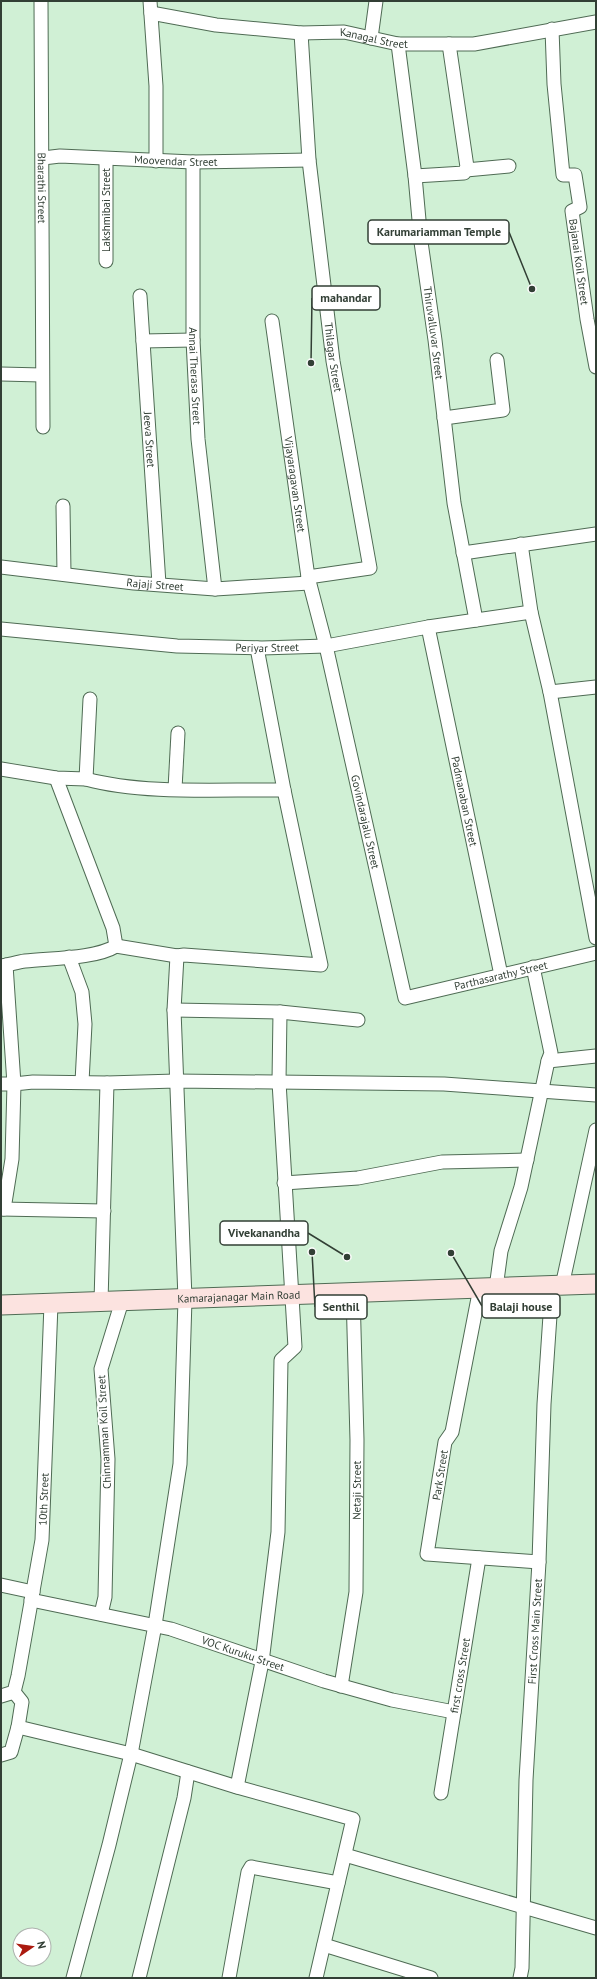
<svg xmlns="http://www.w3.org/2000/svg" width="597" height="1979" font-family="'PT Sans',sans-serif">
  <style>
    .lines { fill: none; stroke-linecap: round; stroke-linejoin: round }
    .minor-casing { stroke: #4f6b54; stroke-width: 15 }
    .secondary-casing { stroke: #4f6b54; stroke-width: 21 }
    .minor { stroke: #fff; stroke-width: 13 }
    .secondary { stroke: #fce3e0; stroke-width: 19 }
    .labels { text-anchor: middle; stroke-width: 4; stroke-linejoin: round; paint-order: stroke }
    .street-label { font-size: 11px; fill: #323f35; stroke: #fff }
    .leader { fill: none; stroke: #323f35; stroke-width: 1.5 }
    .callout-dot { fill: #323f35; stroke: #fff; stroke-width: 1.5 }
    .callout { fill: #fff; stroke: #323f35; stroke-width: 1.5 }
    .callout-label { font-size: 12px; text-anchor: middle; font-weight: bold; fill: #323f35 }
  </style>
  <rect width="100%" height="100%" fill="#d0f0d5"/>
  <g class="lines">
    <!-- minor casing -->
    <g class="minor-casing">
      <g id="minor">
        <path id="s1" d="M 41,1 L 43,427"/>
        <path d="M 150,1 L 156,86 L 156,161"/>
        <path id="s2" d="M 151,13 L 216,25 L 301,33 L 344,32 L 398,44 L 474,44 L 596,22"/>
        <path id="s3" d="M 552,29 L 554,84 L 563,175 L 575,175 L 580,207 L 572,211 L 587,319 L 596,367"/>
        <path id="s4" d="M 301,33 L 309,160 L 333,361 L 370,568 L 308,577"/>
        <path d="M 371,38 L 376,1"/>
        <path id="s5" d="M 398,44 L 415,176 L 421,242 L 435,340 L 454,503 L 476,620"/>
        <path id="s6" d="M 43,158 L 60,156 L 193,162 L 309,160"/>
        <path d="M 106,159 L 106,261"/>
        <path id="s7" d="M 193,162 L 193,340 L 198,439 L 215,589"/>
        <path d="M 466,170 L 509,166"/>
        <path d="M 415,176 L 464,173 L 467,167 L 449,44"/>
        <path id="s8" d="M 140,296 L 159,584"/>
        <path id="s9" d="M 272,321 L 308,577 L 326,646 L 405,998 L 596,953"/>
        <path d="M 143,341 L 193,340"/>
        <path d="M 1,374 L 42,375"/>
        <path d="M 444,418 L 503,410 L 497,360"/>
        <path d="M 63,506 L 64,574"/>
        <path d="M 521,544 L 531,612 L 550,692 L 596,938"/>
        <path d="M 463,553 L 596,534"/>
        <path id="s10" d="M 1,567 L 134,583 L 215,589 L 309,583"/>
        <path id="s11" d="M 428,627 L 501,975"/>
        <path id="s12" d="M 1,629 L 177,646 L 262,648 L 326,646 L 428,627 L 531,612"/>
        <path d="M 550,692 L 596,687"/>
        <path d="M 1,769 L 56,778 L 86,779 L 90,699"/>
        <path d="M 86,779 C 144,795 222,789 284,790"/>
        <path d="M 175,789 L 178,733"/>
        <path d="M 116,946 L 177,956 L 184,955 L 321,965 L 284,790 L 257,648"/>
        <path d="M 69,957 L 82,992 L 85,1024 L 82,1082"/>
        <path d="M 1,966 C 9,965 17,962 25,961 C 50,958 95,959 116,946 L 113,928 L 56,778"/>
        <path d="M 174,1010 L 280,1012 L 358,1020"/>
        <path d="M 548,1061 L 596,1056"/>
        <path d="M 1,1084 L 14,1084 L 6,965"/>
        <path d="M 284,1183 L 358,1178 L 442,1162 L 527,1160"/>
        <path d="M 1,1209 L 104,1211"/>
        <path d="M 4,1209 L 12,1159 L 14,1084 L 33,1082 L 107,1083 L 176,1081 L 444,1084 L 596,1095"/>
        <path d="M 562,1286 L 596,1130"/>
        <path d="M 480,1288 L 452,1432 L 445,1442 L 427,1554 L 539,1562"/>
        <path d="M 496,1288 L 501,1251 L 521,1187 L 548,1061 L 551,1053 L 533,967"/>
        <path d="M 101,1302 L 107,1083"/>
        <path d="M 1,1585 L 33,1592"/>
        <path id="s13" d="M 31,1600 L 171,1629 L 324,1681 L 392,1700 L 454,1712"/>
        <path d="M 101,1614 L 105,1597 L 108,1459 L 101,1369 L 122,1301"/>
        <path id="s14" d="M 341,1686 L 356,1592 L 357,1440 L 353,1293"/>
        <path id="s15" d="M 1,1696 L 14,1692 L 18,1676 L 42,1540 L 51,1304"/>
        <path d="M 18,1727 L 131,1754 L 237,1787 L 353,1819 L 316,1978"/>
        <path d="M 1,1755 L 11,1752 L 18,1727 L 22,1702 L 14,1692"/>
        <path d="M 237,1787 L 262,1662 L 278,1532 L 281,1360 L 295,1347 L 279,1082 L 280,1012"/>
        <path id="s16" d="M 441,1793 L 479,1558"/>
        <path d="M 345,1855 L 596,1928"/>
        <path d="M 324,1945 L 431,1978"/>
        <path d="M 73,1978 L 109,1845 L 131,1754 L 155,1625 L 180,1464 L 185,1299 L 174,1010 L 177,956"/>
        <path d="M 139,1978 L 184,1798 L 188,1772"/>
        <path d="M 229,1978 L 248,1872 L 251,1867 L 338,1883"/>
        <path id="s17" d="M 520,1978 L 522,1968 L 526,1780 L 539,1562 L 544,1404 L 552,1286"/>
      </g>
    </g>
    <!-- secondary casing -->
    <g class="secondary-casing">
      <g id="secondary">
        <path id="s18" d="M 1,1305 L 596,1284"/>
      </g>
    </g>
    <!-- minor -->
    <use href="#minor" class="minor"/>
    <!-- secondary -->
    <use href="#secondary" class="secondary"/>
  </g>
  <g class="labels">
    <!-- street labels -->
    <g class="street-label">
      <text dy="4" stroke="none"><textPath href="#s2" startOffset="225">Kanagal Street</textPath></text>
      <text dy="4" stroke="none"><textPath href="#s6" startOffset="133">Moovendar Street</textPath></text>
      <text dy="4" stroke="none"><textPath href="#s1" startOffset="187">Bharathi Street</textPath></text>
      <text transform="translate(106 210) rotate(-90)" y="4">Lakshmibai Street</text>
      <text dy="4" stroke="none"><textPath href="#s3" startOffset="251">Bajanai Koil Street</textPath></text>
      <text dy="4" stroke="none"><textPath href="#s5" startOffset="291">Thiruvalluvar Street</textPath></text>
      <text dy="4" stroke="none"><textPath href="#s4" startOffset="326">Thilagar Street</textPath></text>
      <text dy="4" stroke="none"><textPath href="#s7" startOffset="214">Annai Therasa Street</textPath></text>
      <text dy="4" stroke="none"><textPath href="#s8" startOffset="144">Jeeva Street</textPath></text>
      <text dy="4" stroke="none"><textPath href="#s9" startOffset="165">Vijayaragavan Street</textPath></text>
      <text dy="4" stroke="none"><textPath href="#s10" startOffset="155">Rajaji Street</textPath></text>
      <text dy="4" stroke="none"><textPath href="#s12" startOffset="267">Periyar Street</textPath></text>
      <text dy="4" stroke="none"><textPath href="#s11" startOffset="178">Padmanaban Street</textPath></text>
      <text dy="4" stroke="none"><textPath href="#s9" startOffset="510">Govindarajalu Street</textPath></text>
      <text dy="4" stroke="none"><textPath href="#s9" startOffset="789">Parthasarathy Street</textPath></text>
      <text dy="4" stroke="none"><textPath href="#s18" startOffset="238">Kamarajanagar Main Road</textPath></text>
      <text transform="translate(104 1432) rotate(-93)" y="4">Chinnamman Koil Street</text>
      <text transform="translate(440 1475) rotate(-81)" y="4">Park Street</text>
      <text dy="4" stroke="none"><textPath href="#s14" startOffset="197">Netaji Street</textPath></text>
      <text dy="4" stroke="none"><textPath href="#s15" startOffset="209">10th Street</textPath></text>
      <text dy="4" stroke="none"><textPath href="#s17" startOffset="347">First Cross Main Street</textPath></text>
      <text dy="4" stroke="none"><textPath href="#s13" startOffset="219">VOC Kuruku Street</textPath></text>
      <text dy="4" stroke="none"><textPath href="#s16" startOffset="119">first cross Street</textPath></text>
    </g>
  </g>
  <!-- callouts -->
  <path class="leader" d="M532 289L509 232M311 363L312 298M347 1257L308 1233M451 1253L482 1306M312 1252L315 1307"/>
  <g class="callout-dot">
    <circle cx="532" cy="289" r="4"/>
    <circle cx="311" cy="363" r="4"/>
    <circle cx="347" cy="1257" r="4"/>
    <circle cx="451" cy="1253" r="4"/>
    <circle cx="312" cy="1252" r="4"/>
  </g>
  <g class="callout">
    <rect x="368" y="220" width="141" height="24" rx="4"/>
    <rect x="312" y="286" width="68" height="24" rx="4"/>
    <rect x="220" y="1221" width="88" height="24" rx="4"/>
    <rect x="482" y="1294" width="78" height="24" rx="4"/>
    <rect x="315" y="1295" width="52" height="24" rx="4"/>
  </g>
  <g class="callout-label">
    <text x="439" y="236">Karumariamman Temple</text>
    <text x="346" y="302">mahandar</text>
    <text x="264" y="1237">Vivekanandha</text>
    <text x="521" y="1311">Balaji house</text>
    <text x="341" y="1311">Senthil</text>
  </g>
  <!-- border -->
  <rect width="597" height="1979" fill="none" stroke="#323f35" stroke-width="4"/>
  <!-- north arrow -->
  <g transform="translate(32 1947) rotate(77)"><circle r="19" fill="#ffffff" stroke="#adb2ae"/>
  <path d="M0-3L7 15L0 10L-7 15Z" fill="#ab1a0f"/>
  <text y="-6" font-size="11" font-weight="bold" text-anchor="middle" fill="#323f35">N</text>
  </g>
</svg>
